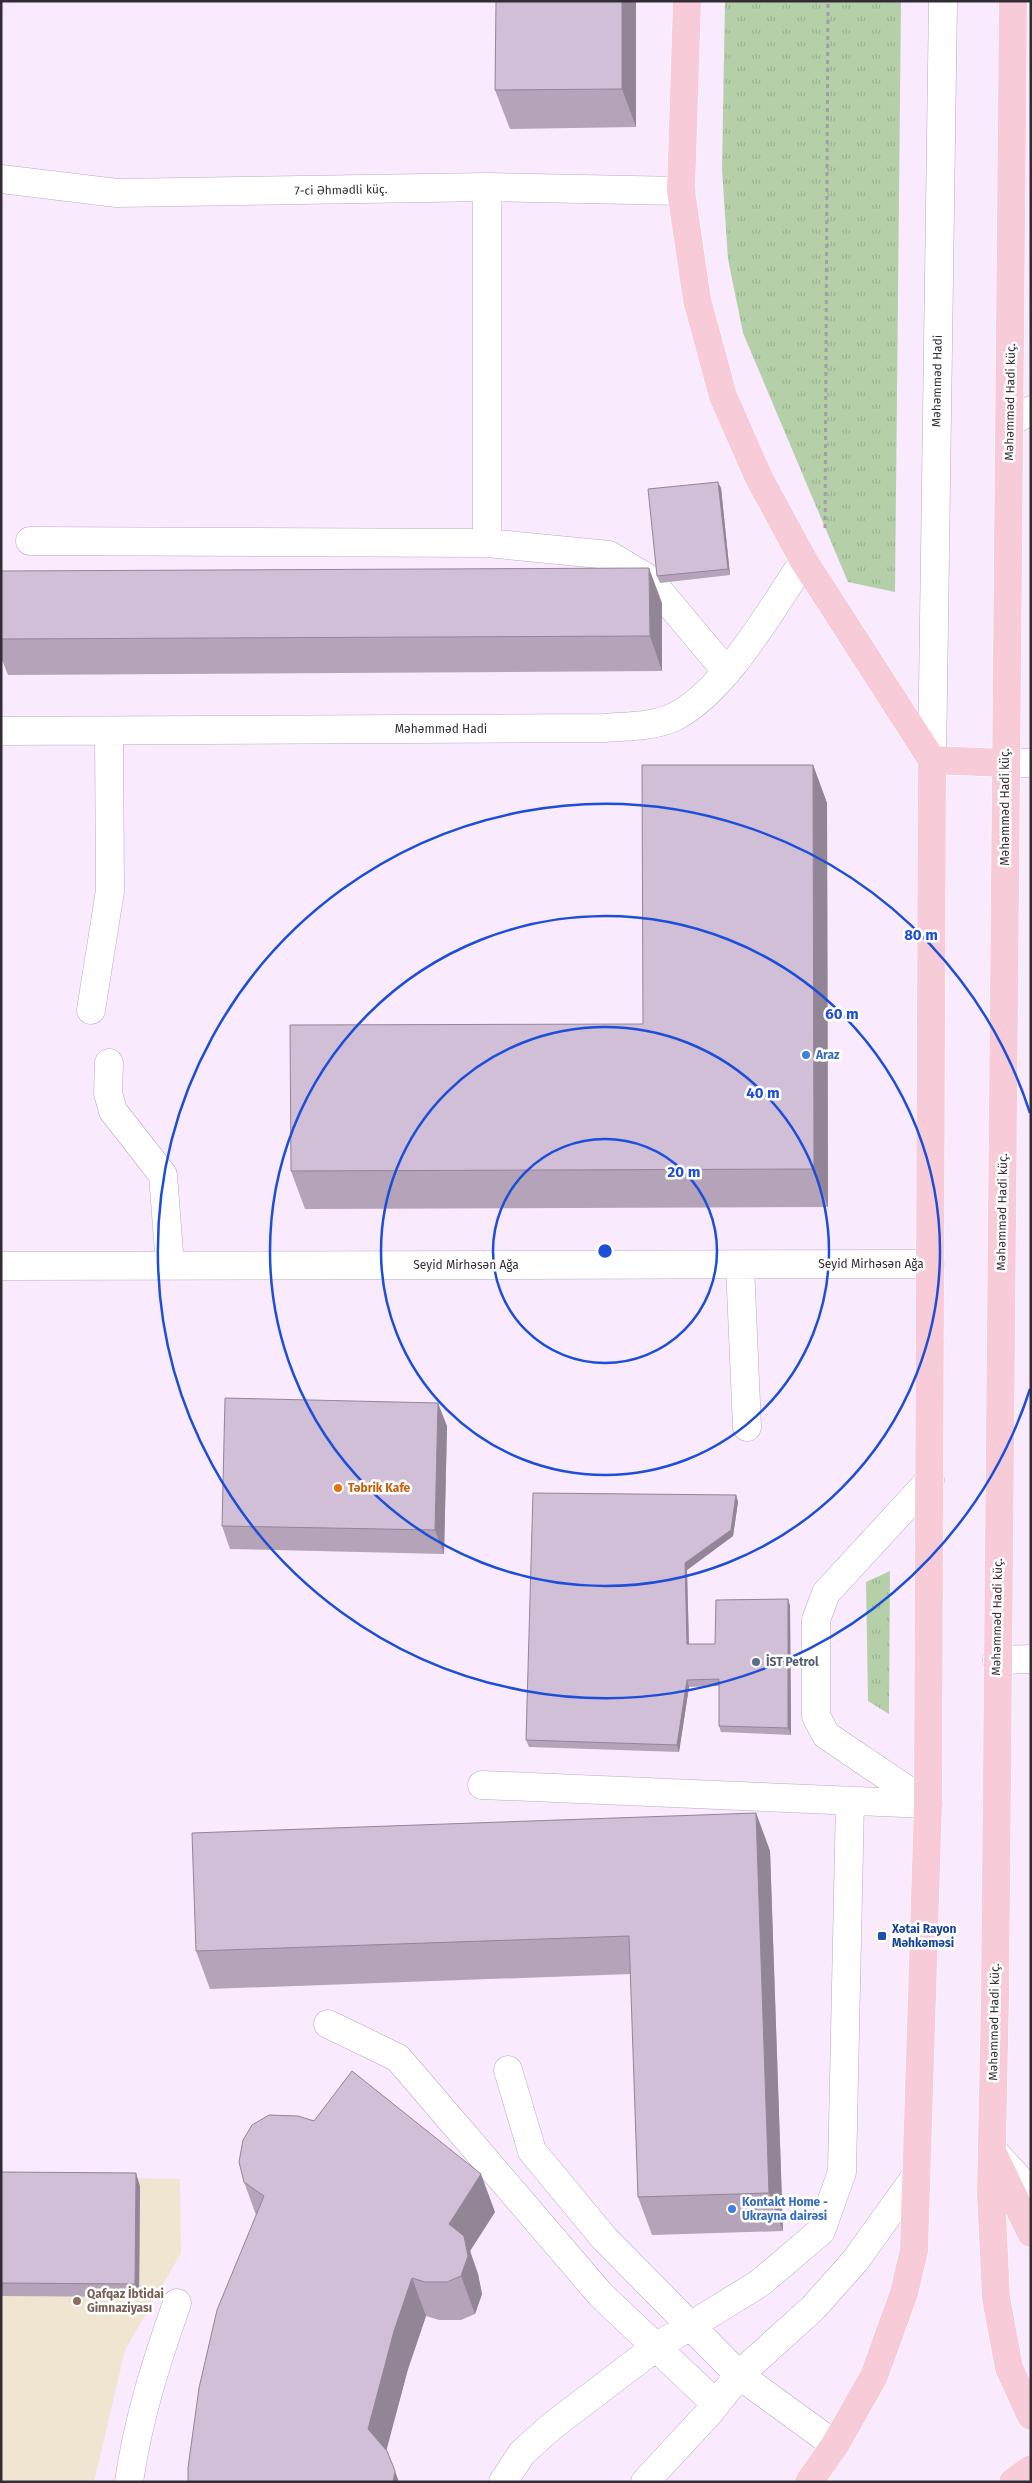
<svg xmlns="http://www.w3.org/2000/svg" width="1032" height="2483" font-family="'Fira Sans',sans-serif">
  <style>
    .education { fill: #efe5d0 }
    .grass { fill: url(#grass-tufts) }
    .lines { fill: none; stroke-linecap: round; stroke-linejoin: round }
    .minor-casing { stroke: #bba9c1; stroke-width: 29 }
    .major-casing { stroke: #fff; stroke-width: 29 }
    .path { stroke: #a79bab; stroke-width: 3; stroke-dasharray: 4 4; stroke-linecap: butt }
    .minor { stroke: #fff; stroke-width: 28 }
    .major { stroke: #f8cbd8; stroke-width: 28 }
    .wall { fill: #b4a3b9 }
    .shaded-wall { fill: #928596 }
    .building { fill: #d1bed7; stroke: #928596 }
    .ring { fill: none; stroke: #1d4ed8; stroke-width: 2.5 }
    .shop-dot { fill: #3f7fe0; stroke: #fff; stroke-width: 2 }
    .food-dot { fill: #e8710a; stroke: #fff; stroke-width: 2 }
    .service-dot { fill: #5c6f8a; stroke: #fff; stroke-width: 2 }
    .transit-dot { fill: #1a4fb4; stroke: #fff; stroke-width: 2 }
    .education-dot { fill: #8d6e63; stroke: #fff; stroke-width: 2 }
    .labels { text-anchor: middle; stroke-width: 5; stroke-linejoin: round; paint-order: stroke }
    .street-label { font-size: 12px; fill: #332c36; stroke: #fff }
    .shop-label { font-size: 12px; font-weight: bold; fill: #366cbe; stroke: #fff; text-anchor: start }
    .food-label { font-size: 12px; font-weight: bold; fill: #c56008; stroke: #fff; text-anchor: start }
    .service-label { font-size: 12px; font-weight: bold; fill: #4e5e75; stroke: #fff; text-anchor: start }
    .transit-label { font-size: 12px; font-weight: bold; fill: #164399; stroke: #fff; text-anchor: start }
    .education-label { font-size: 12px; font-weight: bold; fill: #785e54; stroke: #fff; text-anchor: start }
    .centre { fill: #1d4ed8; stroke: #fff; stroke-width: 2.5 }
    .ring-label { font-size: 15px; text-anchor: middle; font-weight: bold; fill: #1d4ed8; stroke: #fff; stroke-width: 5; stroke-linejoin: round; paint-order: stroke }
  </style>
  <defs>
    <pattern id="grass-tufts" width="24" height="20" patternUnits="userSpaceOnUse" patternTransform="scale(1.25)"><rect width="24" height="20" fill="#b5d0a8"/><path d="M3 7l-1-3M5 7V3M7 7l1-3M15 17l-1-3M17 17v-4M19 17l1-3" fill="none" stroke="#9cb391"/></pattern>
  </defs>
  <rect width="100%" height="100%" fill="#f9eafe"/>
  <!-- education -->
  <path class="education" d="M 1,2176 L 180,2179 L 181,2253 L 125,2350 L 94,2482 L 1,2482 Z"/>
  <!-- grass -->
  <path class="grass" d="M 725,1 L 901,1 L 895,592 L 848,582 L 743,333 L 728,259 L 722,170 Z
    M 890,1571 L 889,1714 L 868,1701 L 866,1582 Z"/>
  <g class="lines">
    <!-- minor casing -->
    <g class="minor-casing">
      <path id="minor" d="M 1,179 L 117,193 L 487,187 L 681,191
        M 487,187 L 487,543
        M 1010,423 L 1031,410
        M 30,541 L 487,543 L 609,555 L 649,579 L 727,672
        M 1,731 L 604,728 C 627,726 655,727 676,716 C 727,689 771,609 804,561
        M 932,760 L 943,1
        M 1005,763 L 1031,763
        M 91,1010 L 110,891 L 109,731
        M 109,1063 L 108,1093 L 113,1111 L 163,1175 L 170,1265
        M 740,1265 L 747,1427
        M 1,1266 L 930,1264
        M 997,1660 L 1031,1659
        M 482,1785 L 928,1804
        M 928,1804 L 826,1735 L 816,1716 L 816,1620 L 826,1593 L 930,1480
        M 328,2024 L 398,2058 L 601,2295 L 716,2404
        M 508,2070 L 532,2151 L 604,2238 L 739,2375 L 835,2445
        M 996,2154 L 1031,2192
        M 129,2482 C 138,2419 156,2363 177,2303
        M 503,2482 L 522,2453 L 552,2426 L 656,2347 L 760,2283 L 821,2231 L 842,2172 L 850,1801
        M 645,2482 L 709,2413 L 739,2375 L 813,2308 L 855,2261 L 916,2176"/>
    </g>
    <!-- major casing -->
    <g class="major-casing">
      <path id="major" d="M 687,1 L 681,191 L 697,300 L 723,396 L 759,478 L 804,561 L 932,760
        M 1013,1 L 995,1996 L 991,2192 L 996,2298 L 1009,2368 L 1031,2416
        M 932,760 L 1005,763
        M 994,2156 L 1031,2233
        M 809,2482 L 835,2445 L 874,2376 L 904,2293 L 914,2250 L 928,1804 L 932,760
        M 1013,2482 L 1031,2469"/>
    </g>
    <!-- path -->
    <path class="path" d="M 825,528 L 828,1"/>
    <!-- minor -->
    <use href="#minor" class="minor"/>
    <!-- major -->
    <use href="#major" class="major"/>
  </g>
  <!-- wall -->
  <path class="wall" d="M 636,1 L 636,127 L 510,129 L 495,90 Z
    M 721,488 L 730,575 L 660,583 L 657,576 Z
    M 1,571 L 662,603 L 662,671 L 8,675 L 1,657 Z
    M 813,765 L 827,803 L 828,1207 L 305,1209 L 291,1171 L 643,1024 Z
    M 447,1426 L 444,1554 L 230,1549 L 222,1526 Z
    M 736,1495 L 738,1502 L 733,1536 L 687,1570 L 689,1644 L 715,1644 L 788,1599 L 790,1606 L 791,1735 L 721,1732 L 719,1726 L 719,1686 L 689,1687 L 679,1752 L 529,1747 L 526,1740 Z
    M 756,1813 L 770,1851 L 783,2231 L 652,2235 L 638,2197 L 631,1974 L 210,1989 L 196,1951 Z
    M 1,2172 L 140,2186 L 139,2297 L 1,2296 Z
    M 244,2182 L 495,2212 L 470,2251 L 478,2274 L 482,2294 L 475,2314 L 461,2320 L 439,2320 L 426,2316 L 408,2369 L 386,2450 L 256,2215 Z"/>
  <!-- shaded-wall -->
  <path class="shaded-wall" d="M 622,1 L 636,1 L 636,127 L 622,89 Z
    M 718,482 L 721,488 L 730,575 L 728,569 Z
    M 649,568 L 662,603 L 662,671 L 650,636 Z
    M 813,765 L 827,803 L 828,1207 L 814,1169 Z
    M 438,1403 L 447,1426 L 444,1554 L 435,1530 Z
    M 736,1495 L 738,1502 L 733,1536 L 687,1570 L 689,1651 L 687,1644 L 685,1563 Z
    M 788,1599 L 790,1606 L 791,1735 L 788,1728 Z
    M 687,1680 L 689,1687 L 679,1752 L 677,1745 Z
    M 756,1813 L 770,1851 L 783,2231 L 769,2193 Z
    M 136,2173 L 140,2186 L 139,2297 L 135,2284 Z
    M 481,2174 L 495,2212 L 470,2251 L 478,2274 L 482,2294 L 475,2314 L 461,2276 L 449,2224 Z
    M 412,2278 L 426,2316 L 408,2369 L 382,2467 L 368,2429 L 394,2331 Z
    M 395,2471 L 399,2482 L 393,2482 Z"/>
  <!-- building -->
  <path class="building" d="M 496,1 L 622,1 L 622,89 L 495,90 Z
    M 718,482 L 728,569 L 657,576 L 648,489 Z
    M 649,568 L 650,636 L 1,639 L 1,571 Z
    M 642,765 L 813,765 L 814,1169 L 291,1171 L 290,1025 L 643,1024 Z
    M 225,1398 L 438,1403 L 435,1530 L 222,1526 Z
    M 533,1493 L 736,1495 L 731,1530 L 685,1563 L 687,1644 L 715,1644 L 716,1600 L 788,1599 L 788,1728 L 719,1726 L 719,1679 L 687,1680 L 677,1745 L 526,1740 Z
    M 756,1813 L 769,2193 L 638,2197 L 629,1936 L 196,1951 L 192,1833 Z
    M 352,2071 L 481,2174 L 449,2224 L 464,2236 L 468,2256 L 461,2276 L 447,2282 L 425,2282 L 412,2278 L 394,2331 L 368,2429 L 387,2451 L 395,2471 L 393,2482 L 188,2482 L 188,2468 L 199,2388 L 217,2310 L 264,2196 L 244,2182 L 239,2162 L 243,2140 L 252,2125 L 269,2115 L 298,2116 L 314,2121 Z
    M 1,2172 L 136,2173 L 135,2284 L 1,2283 Z"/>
  <!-- distance rings -->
  <g class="ring">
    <circle cx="605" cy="1251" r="112"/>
    <circle cx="605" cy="1251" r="224"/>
    <circle cx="605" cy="1251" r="335"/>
    <path d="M1030 1389A447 447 0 1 1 1030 1113"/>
  </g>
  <!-- markers -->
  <g class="shop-dot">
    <circle cx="806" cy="1055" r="5"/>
    <circle cx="732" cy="2209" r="5"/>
  </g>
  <circle class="food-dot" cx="338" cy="1488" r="5"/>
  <circle class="service-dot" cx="756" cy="1662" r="5"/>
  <rect class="transit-dot" x="877" y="1931" width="10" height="10" rx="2.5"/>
  <circle class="education-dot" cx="77" cy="2301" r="5"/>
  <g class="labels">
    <!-- street labels -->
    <g class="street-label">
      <text transform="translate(341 190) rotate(-1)" y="4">7-ci Əhmədli küç.</text>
      <text transform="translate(937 381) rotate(-89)" y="4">Məhəmməd Hadi</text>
      <text transform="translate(1010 402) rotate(-89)" y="4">Məhəmməd Hadi küç.</text>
      <text x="441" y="733">Məhəmməd Hadi</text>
      <text transform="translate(1005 807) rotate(-90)" y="4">Məhəmməd Hadi küç.</text>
      <text transform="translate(1002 1212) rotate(-89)" y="4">Məhəmməd Hadi küç.</text>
      <text x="871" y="1268">Seyid Mirhəsən Ağa</text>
      <text x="466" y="1269">Seyid Mirhəsən Ağa</text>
      <text transform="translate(997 1617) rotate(-89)" y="4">Məhəmməd Hadi küç.</text>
      <text transform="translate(994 2022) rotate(-89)" y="4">Məhəmməd Hadi küç.</text>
    </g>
    <!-- shop labels -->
    <g class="shop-label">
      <text x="816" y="1059">Araz</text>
      <text x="742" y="2206">Kontakt Home -<tspan x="742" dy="14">Ukrayna dairəsi</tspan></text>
    </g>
    <!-- food labels -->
    <g class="food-label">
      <text x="348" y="1492">Təbrik Kafe</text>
    </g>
    <!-- service labels -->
    <g class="service-label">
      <text x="766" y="1666">İST Petrol</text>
    </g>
    <!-- transit labels -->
    <g class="transit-label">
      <text x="892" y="1933">Xətai Rayon<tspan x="892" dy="14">Məhkəməsi</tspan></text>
    </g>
    <!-- education labels -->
    <g class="education-label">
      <text x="87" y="2298">Qafqaz İbtidai<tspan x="87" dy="14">Gimnaziyası</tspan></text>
    </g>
  </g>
  <circle cx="605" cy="1251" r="8" class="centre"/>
  <g class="ring-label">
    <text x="921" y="940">80 m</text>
    <text x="842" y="1019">60 m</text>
    <text x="763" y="1098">40 m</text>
    <text x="684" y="1177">20 m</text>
  </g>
  <!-- border -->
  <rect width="1032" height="2483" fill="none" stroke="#332c36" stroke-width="5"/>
</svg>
